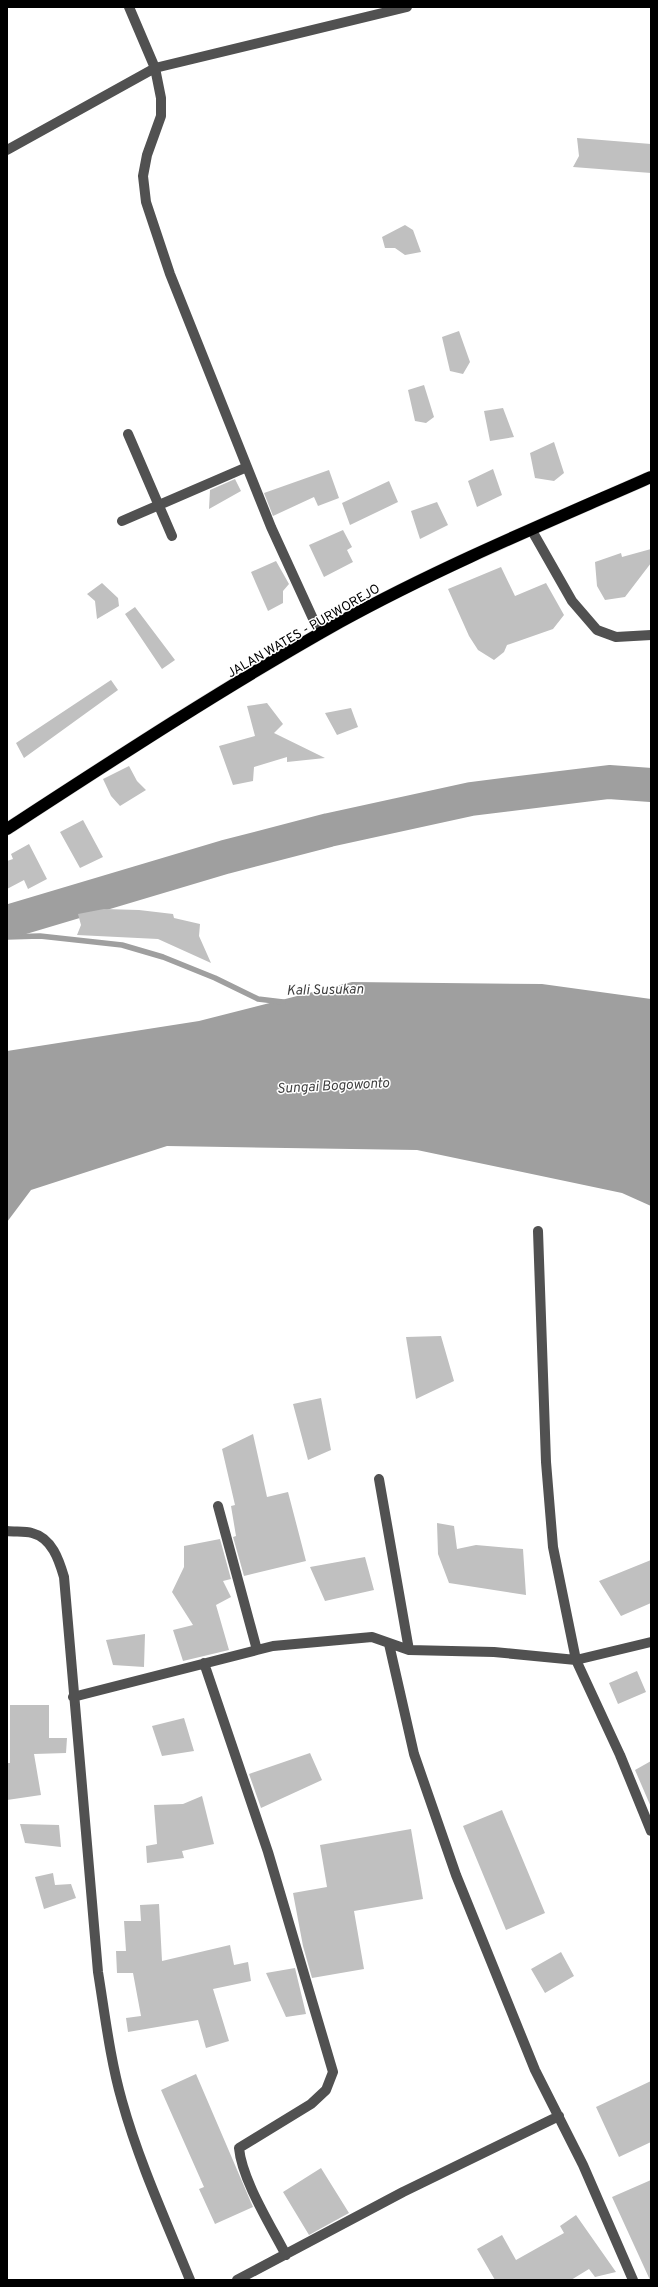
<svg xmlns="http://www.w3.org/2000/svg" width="658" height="2287" font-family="Overpass,sans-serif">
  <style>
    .water { fill: #9f9f9f }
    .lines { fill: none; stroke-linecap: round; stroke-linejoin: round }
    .stream { stroke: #9f9f9f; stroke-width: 5.5 }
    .river { stroke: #9f9f9f; stroke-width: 34 }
    .building { fill: #c0c0c0 }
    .highway-casing { stroke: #dbdbdb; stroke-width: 13 }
    .minor { stroke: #515151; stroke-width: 10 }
    .highway { stroke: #000; stroke-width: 12 }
    .labels { text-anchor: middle; stroke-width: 3; stroke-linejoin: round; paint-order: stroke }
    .street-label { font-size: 13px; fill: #000; stroke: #fff }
    .water-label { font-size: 14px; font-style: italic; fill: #404040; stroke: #fff }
  </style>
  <rect width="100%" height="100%" fill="#fff"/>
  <!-- water -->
  <path class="water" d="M 352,982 L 542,984 L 651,999 L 651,1206 L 622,1193 L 417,1150 L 167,1146 L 31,1190 L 7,1222 L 7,1051 L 199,1021 Z"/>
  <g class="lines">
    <!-- stream -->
    <path class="stream" d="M 7,937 L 40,936 L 122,945 L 163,957 L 215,978 L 258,999 L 283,1002"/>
    <!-- river -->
    <path class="river" d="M 7,922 L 225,857 L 329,830 L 471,799 L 609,782 L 651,785"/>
  </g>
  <!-- building -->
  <path class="building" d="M 577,138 L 651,144 L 651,173 L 573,167 L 579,156 Z
    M 405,225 L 413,230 L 421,252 L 405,255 L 395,248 L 385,248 L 382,237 Z
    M 459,331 L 470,362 L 463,374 L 450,371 L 442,337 Z
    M 424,385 L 434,417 L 426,423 L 415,421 L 408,390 Z
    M 503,408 L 514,437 L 490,441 L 484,411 Z
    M 554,442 L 564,473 L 554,481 L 535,478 L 530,453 Z
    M 493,469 L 502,495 L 477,507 L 468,481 Z
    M 329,470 L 339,498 L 318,506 L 314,497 L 273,516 L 264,493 Z
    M 235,479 L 241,491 L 209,509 L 210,490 Z
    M 389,481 L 398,502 L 350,525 L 342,503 Z
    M 437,502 L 448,525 L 420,539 L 411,511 Z
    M 343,530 L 352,547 L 347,550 L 353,562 L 324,577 L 309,545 Z
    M 651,549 L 651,563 L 625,597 L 605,600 L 597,586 L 595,562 L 621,553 L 622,557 Z
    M 276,561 L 289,584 L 283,591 L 283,603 L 268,611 L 251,572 Z
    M 501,567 L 515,596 L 546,583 L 564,615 L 553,629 L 507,645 L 504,652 L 494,660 L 478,650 L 469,636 L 448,589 Z
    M 102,583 L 118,598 L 119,606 L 97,619 L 95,601 L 87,594 Z
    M 135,607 L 175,660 L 162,669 L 125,614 Z
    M 111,680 L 118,690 L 24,758 L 16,743 Z
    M 267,703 L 283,724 L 274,733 L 325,758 L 287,762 L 287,757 L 254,767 L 253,781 L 233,785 L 219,746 L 255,736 L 247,706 Z
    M 351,708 L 358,727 L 337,735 L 325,713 Z
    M 129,766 L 137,781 L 146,790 L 120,806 L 111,796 L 103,779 Z
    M 83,820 L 103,857 L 80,868 L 60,832 Z
    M 29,844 L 47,879 L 28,889 L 24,880 L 7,889 L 7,861 L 13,859 L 11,854 Z
    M 104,909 L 139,910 L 173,914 L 174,918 L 200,924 L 199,936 L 211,963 L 158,939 L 77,935 L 81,925 L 78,914 Z
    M 441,1336 L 454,1381 L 416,1399 L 406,1337 Z
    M 321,1398 L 331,1450 L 308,1460 L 293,1404 Z
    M 253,1434 L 267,1497 L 288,1492 L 306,1561 L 244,1576 L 233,1537 L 236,1536 L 231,1506 L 235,1505 L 222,1449 Z
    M 437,1523 L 454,1526 L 457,1549 L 476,1545 L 523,1549 L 526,1595 L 449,1583 L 438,1554 Z
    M 220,1539 L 231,1579 L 223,1581 L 231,1597 L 216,1605 L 229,1650 L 183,1661 L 173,1630 L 193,1625 L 172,1592 L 184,1567 L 184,1546 Z
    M 365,1557 L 374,1590 L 325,1601 L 310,1567 Z
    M 651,1560 L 651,1603 L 621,1616 L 599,1581 Z
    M 145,1634 L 144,1667 L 113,1665 L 106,1640 Z
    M 637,1671 L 646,1692 L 618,1704 L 609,1683 Z
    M 10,1705 L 49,1705 L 49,1738 L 67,1738 L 66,1753 L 34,1754 L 41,1795 L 7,1800 L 7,1763 L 10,1763 Z
    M 184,1718 L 194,1751 L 162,1756 L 152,1726 Z
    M 310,1753 L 322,1780 L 261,1808 L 249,1774 Z
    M 651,1761 L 651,1807 L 635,1770 Z
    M 202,1796 L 214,1844 L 182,1851 L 184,1858 L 147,1863 L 146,1846 L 157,1844 L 154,1805 L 183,1804 Z
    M 502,1810 L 545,1913 L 506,1930 L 463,1826 Z
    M 20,1824 L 59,1825 L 61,1847 L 25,1843 Z
    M 411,1829 L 423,1899 L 354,1911 L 364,1969 L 312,1978 L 303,1946 L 293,1893 L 327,1887 L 320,1845 Z
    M 53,1873 L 55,1885 L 71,1884 L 76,1898 L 44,1909 L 35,1877 Z
    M 159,1904 L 162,1961 L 230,1945 L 234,1965 L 248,1962 L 251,1981 L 213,1989 L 229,2041 L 206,2048 L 198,2020 L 128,2032 L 126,2018 L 141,2016 L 133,1973 L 117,1973 L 116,1951 L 126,1951 L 124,1921 L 141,1921 L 140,1905 Z
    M 561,1952 L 574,1976 L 545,1993 L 531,1969 Z
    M 295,1968 L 306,2014 L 286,2017 L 266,1973 Z
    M 196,2074 L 253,2207 L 215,2224 L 199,2189 L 204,2187 L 161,2090 Z
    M 651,2081 L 651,2142 L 619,2157 L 596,2107 Z
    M 321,2168 L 349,2213 L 309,2235 L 283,2192 Z
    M 651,2180 L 651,2280 L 650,2280 L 612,2197 Z
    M 576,2215 L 616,2272 L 595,2277 L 589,2269 L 571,2280 L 495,2280 L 477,2249 L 502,2235 L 516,2260 L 564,2233 L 560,2226 Z"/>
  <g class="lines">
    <!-- highway casing -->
    <g class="highway-casing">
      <path id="highway" d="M 7,829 C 116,758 226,686 340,622 C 440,567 546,523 651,477"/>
    </g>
    <!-- minor -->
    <path class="minor" d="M 129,7 L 155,68 L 161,98 L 161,116 L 147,155 L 143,176 L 146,202 L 170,274 L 271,527 L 320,634
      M 7,150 L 155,68 L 407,7
      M 128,434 L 172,536
      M 122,521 L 247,467
      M 531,529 L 572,601 L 597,630 L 616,637 L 651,635
      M 538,1231 L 546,1462 L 553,1547 L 576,1660 L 620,1755 L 651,1831
      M 379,1479 L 409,1650
      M 218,1506 L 257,1650 L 273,1646 L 372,1637 L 409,1650 L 494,1652 L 576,1660 L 651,1642
      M 7,1531 C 15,1532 25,1531 32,1533 C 52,1538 59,1560 64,1577 L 98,1972 C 105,2015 110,2059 122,2101 C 139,2162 166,2221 190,2280
      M 389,1644 L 414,1754 L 456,1875 L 535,2070 L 583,2165 L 633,2280
      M 204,1663 L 268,1852 L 333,2072 L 326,2090 L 311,2104 L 239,2148 C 242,2180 271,2226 286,2255
      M 73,1697 L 257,1650
      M 237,2280 L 403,2192 L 559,2116"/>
    <!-- highway -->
    <use href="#highway" class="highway"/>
  </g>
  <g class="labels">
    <!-- street labels -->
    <g class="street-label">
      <text transform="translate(303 630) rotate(-30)" y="5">JALAN WATES - PURWOREJO</text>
    </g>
    <!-- water labels -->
    <g class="water-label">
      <text transform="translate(325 989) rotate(-1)" y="5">Kali Susukan</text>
      <text transform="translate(333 1085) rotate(-3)" y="5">Sungai Bogowonto</text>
    </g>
  </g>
  <!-- border -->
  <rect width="658" height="2287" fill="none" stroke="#000000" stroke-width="16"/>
</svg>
